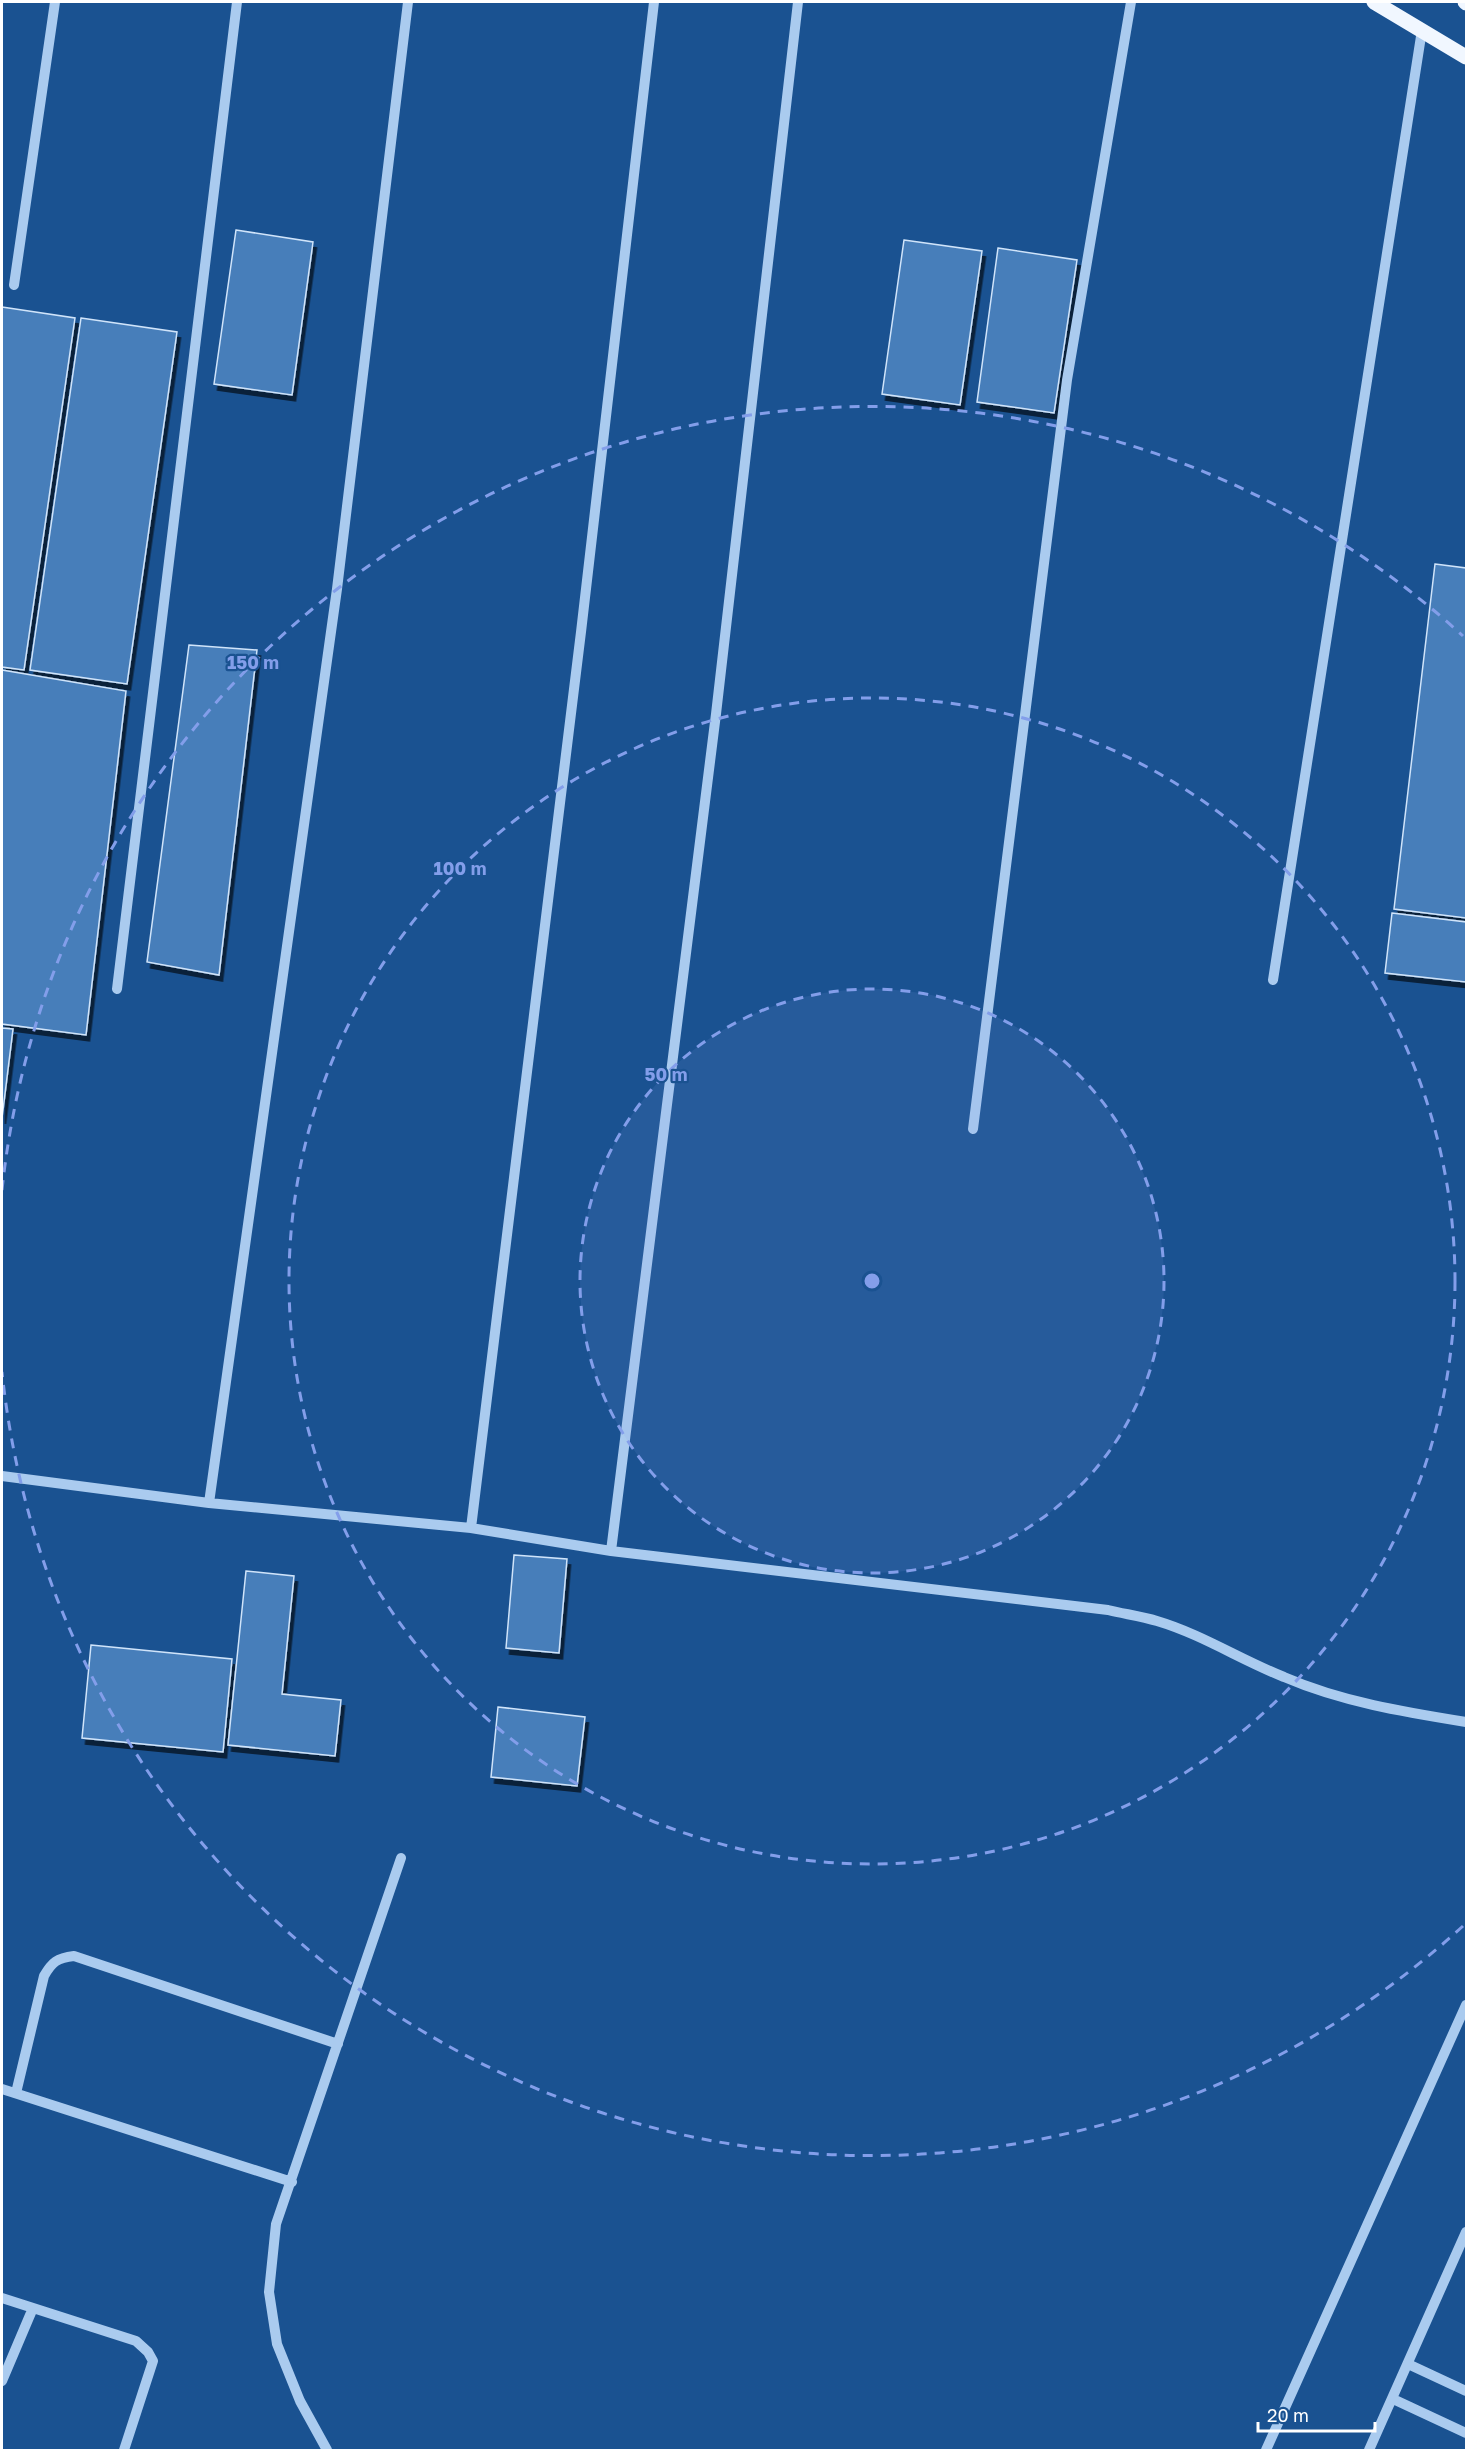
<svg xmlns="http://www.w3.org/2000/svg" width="1468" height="2452" font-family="'Golos Text',sans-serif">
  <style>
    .building { fill: #477eba; stroke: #d0e4fa; stroke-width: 1.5; filter: url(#shadow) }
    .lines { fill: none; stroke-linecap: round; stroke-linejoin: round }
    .minor { stroke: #aacbef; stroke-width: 10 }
    .major { stroke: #f1f7ff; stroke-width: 15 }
    .ring { fill: none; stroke: #839eea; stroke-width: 3; stroke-dasharray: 10 8 }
    .centre { fill: #839eea; stroke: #1a5291; stroke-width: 3 }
    .ring-label { font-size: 18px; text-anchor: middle; font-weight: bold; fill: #839eea; stroke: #1a5291; stroke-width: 4.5; stroke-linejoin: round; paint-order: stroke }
  </style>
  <defs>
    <filter id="shadow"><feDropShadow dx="3.5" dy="6" stdDeviation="0" flood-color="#0009"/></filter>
  </defs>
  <rect width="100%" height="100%" fill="#1a5291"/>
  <!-- building -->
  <path class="building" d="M 236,230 L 313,242 L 292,395 L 214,384 Z
    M 904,240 L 982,251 L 960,405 L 882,394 Z
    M 998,248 L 1077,260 L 1054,413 L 977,402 Z
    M 2,307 L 75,318 L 24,670 L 2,667 Z
    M 81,318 L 177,332 L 127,684 L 30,670 Z
    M 1435,564 L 1466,568 L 1466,918 L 1394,909 Z
    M 189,645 L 257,650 L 219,975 L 147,962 Z
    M 2,670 L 126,691 L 86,1035 L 2,1024 Z
    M 1392,913 L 1466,922 L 1466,982 L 1385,973 Z
    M 2,1028 L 13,1029 L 2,1118 Z
    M 514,1555 L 567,1559 L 559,1653 L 506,1648 Z
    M 246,1571 L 294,1576 L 282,1694 L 341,1700 L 335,1756 L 228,1745 Z
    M 91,1645 L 232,1659 L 223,1752 L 82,1738 Z
    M 498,1707 L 585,1717 L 577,1786 L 491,1777 Z"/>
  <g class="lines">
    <!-- minor -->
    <path class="minor" d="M 14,285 L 55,2
      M 1273,980 L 1422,30
      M 117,989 L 237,2
      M 973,1129 L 1067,380 L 1131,2
      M 2,1476 L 209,1503 L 471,1528 L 611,1551 L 1108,1610 C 1124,1614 1141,1616 1157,1621 C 1201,1634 1241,1660 1284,1677 C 1342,1702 1404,1712 1466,1722
      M 209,1503 L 337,589 L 408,2
      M 471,1528 L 581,632 L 654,2
      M 611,1551 L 716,714 L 798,2
      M 2,2089 L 292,2182
      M 16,2093 L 44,1976 C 52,1962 57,1958 74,1956 L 338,2044
      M 2,2298 L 136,2341 L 148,2352 L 153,2361 L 124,2450
      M 1408,2364 L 1466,2391
      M 2,2381 L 33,2308
      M 1393,2399 L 1466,2433
      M 327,2450 L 300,2401 L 277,2344 L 269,2292 L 276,2224 L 401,1858
      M 1266,2450 L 1466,2005
      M 1369,2450 L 1466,2232"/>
    <!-- major -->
    <path class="major" d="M 1374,2 L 1466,57
      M 1465,2 L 1466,3"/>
  </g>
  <!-- distance rings -->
  <circle cx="872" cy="1281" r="292" fill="#839eea" fill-opacity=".12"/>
  <g class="ring">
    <circle cx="872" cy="1281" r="292"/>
    <circle cx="872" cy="1281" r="583"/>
    <path d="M1463 1926A875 875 0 0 1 2 1372M2 1190A875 875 0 0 1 1463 636"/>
  </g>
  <circle cx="872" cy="1281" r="9" class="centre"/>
  <g class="ring-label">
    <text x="253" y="669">150 m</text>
    <text x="460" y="875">100 m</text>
    <text x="666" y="1081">50 m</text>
  </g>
  <!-- border -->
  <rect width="1468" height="2452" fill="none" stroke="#ffffff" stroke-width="6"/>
  <!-- scale -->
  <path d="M1258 2422v9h117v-9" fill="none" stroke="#ffffff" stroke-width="3"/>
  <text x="1267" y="2422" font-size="18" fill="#ffffff" stroke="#1a5291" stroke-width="4.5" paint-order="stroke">20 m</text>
</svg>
